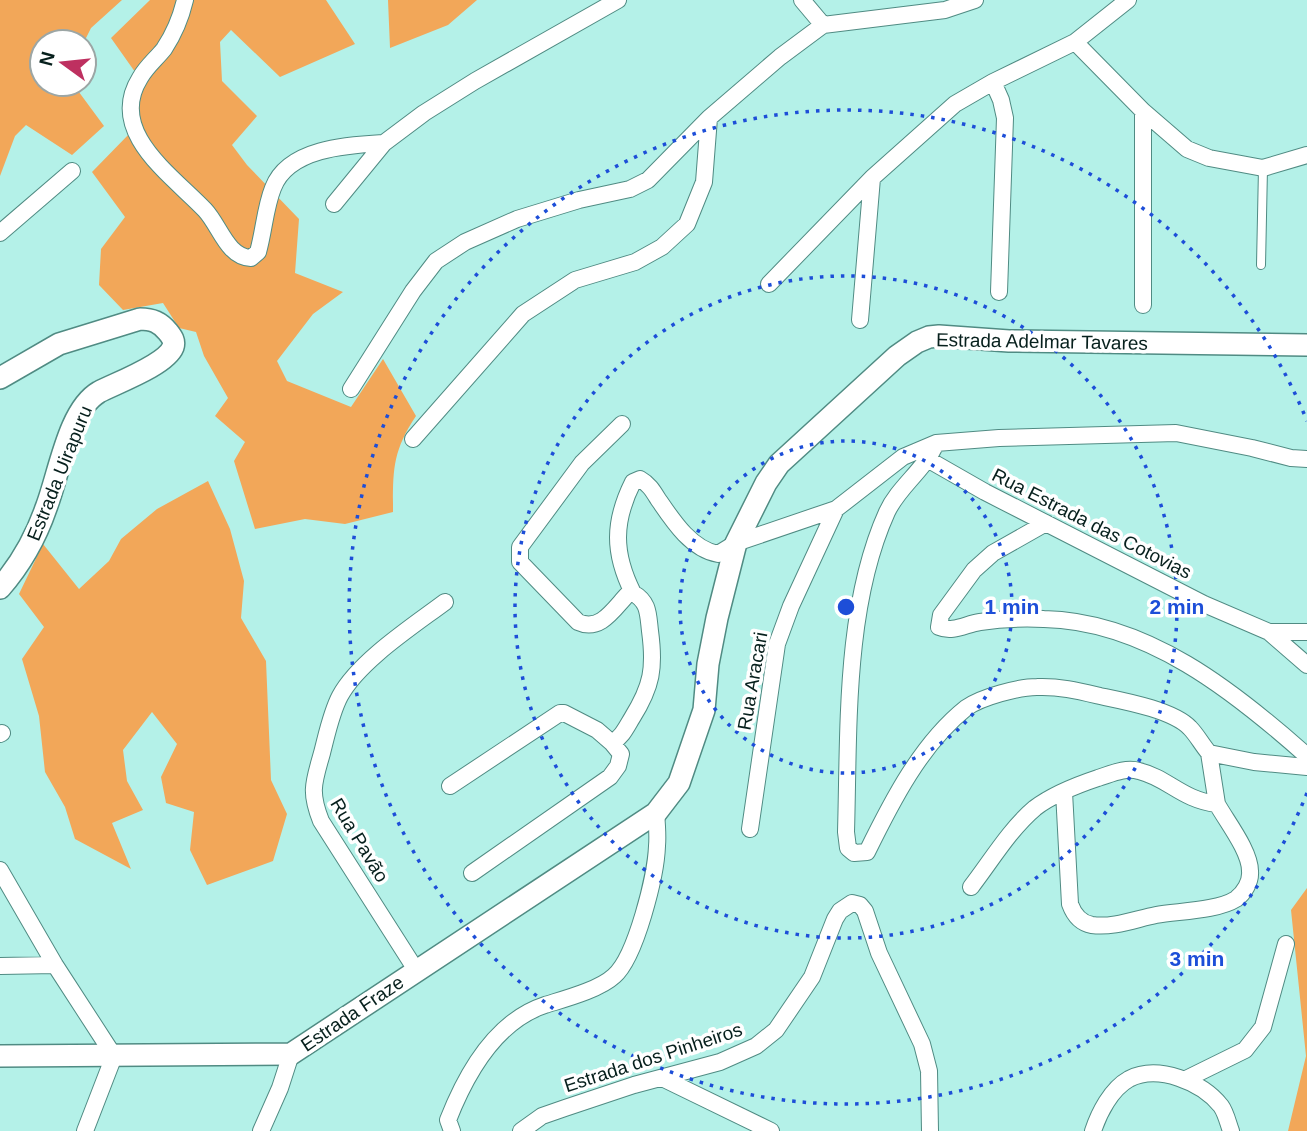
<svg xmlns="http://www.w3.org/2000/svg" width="1307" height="1131" font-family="Helvetica,sans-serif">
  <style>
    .green { fill: #f2a759 }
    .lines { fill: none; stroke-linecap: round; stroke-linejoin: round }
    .service-casing { stroke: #508b83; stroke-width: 10 }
    .minor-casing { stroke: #508b83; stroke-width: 18 }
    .tertiary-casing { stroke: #508b83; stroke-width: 24 }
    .service { stroke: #fff; stroke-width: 8 }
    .minor { stroke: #fff; stroke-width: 16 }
    .tertiary { stroke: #fff; stroke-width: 21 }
    .ring { fill: none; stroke: #1d4ed8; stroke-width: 3.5; stroke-dasharray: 3.5 7 }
    .labels { text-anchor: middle; stroke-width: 7; stroke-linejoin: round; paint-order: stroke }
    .street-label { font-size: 19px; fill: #07201d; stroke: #fff }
    .centre { fill: #1d4ed8; stroke: #fff; stroke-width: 3.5 }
    .ring-label { font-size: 21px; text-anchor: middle; font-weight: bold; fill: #1d4ed8; stroke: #fff; stroke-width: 7; stroke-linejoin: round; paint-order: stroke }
  </style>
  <rect width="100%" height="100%" fill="#b4f1e8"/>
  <!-- green -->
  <path class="green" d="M 0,0 L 122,0 L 91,28 L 84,42 L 42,42 L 42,84 L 73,84 L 104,126 L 72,155 L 26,125 L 15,136 L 0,176 Z
    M 150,0 L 326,0 L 355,44 L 280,77 L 231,30 L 220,42 L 222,81 L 257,116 L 232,145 L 247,165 L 299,219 L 295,273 L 343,292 L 313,314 L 277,361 L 287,381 L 351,407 L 383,359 L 416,416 C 392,452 393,471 393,512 L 345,524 L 305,519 L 255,529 L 234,461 L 245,442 L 215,416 L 228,398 L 204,356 L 196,332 L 179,328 L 163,303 L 123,310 L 99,285 L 101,249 L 125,217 L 92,172 L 131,132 L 140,79 L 111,38 Z
    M 388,0 L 477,0 L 448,25 L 390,48 Z
    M 208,481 L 230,529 L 244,581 L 241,618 L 266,661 L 271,780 L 287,814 L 273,861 L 207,885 L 190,850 L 194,812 L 166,803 L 161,777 L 177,744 L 152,712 L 123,750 L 127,781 L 143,810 L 112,823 L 131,869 L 75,839 L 65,807 L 45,772 L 39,716 L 22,659 L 44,627 L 19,594 L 43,544 L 79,589 L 109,561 L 121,539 L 157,509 Z
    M 1307,888 L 1307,1131 L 1288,1131 L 1306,1056 L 1291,910 Z"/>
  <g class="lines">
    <!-- service casing -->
    <g class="service-casing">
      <path id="service" d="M 1261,265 L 1263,168"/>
    </g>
    <!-- minor casing -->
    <g class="minor-casing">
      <path id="minor" d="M 185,0 C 181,17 174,34 164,49 C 156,59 146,67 140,78 C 106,132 173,176 205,210 C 220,226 227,257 251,258 L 258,252 C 264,231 265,208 273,188 C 288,148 348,145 384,143
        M 802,0 L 823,25
        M 1075,42 L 1143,111 L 1143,305
        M 993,82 L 1001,100 L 1005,118 L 999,292
        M 1143,111 L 1187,149 L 1209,158 L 1263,168 L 1307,155
        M 334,204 L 384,143 L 424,113 L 475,81 L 618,0
        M 0,233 L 72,171
        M 769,284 L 872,178 L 955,104 L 993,82 L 1075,42 L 1128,0
        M 860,320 L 872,178
        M 351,389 L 413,291 L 436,261 L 465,242 L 517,219 L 579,200 L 630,189 L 648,180 L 709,118 L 780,57 L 823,25 L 945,10 L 975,0
        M 413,439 L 523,314 L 575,280 L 635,262 L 662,247 L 687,224 L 704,182 L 709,118
        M 936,443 C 925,470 899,486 887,512 C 844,607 849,730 846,832 L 848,848 L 854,853 L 867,852 C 892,801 921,744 966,708 C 981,697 1019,687 1037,687 C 1059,686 1079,691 1100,696 C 1124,701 1173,710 1190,728 C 1197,735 1202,745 1209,753 L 1254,762 L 1307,767
        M 929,460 L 985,492 L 1204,604 L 1269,632 L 1307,665
        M 1046,523 L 993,553 L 974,570 L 941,615 L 939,627 C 953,633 966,624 980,622 C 1000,619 1023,618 1044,619 C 1146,621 1234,691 1307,756
        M 633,593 C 613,553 613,522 633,482 L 640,479 C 649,484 653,491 658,499 C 673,521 691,549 718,554 L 736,543 L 836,509 L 903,457 L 936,443 L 999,438 L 1176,433 L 1252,448 L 1291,458 L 1307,459
        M 1269,632 L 1307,632
        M 0,734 L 2,733
        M 450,786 L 560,713 L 564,713 L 597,730 L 612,743
        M 1064,792 L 1070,904 C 1074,915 1080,923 1092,925 C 1113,928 1136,919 1156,915 C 1178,911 1217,911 1236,899 C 1244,893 1251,882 1250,871 C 1250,851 1227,822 1217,804
        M 750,829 L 777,644 L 791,606 L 836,509
        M 0,870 L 55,965 L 114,1056 L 85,1131
        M 472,873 L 610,777 L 618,766 L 621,754 L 612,743 C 622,737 626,728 632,718 C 652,686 655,668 650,631 C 648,614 649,602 633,593 L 627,595 C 613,610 600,632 578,622 L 520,562 L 520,547 L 582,463 L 622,424
        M 971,887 C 991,861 1010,829 1035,808 C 1052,795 1077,785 1098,778 C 1111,774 1125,767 1139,771 C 1168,778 1182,800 1217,804 L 1209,753
        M 0,966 L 55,965
        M 416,970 L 321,821 C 309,791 314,782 322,753 C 327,734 331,713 340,696 C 359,661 413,626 445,602
        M 662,1078 L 771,1131
        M 1184,1080 L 1245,1050 L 1263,1027 L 1286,944
        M 261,1131 L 280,1088 L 291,1054
        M 452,1131 L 448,1120 C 466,1074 496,1021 545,1005 C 564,999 599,990 614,976 C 636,957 656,875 657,846 C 658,835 657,824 656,813
        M 521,1131 L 542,1116 L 565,1108 L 634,1085 L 720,1062 L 756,1046 L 776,1030 L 812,977 L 835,919 L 840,911 L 852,903 L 860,905 L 865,911 L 879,953 L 922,1044 L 929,1071 L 930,1131
        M 1093,1131 C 1099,1113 1111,1089 1129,1079 C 1158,1064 1202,1082 1221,1106 C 1226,1113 1228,1123 1231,1131"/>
    </g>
    <!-- tertiary casing -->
    <g class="tertiary-casing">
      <path id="tertiary" d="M 0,378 L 59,344 L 140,319 C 152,319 160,322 168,332 C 172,337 175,341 173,347 C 166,365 116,383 99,392 C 68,410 59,475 46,508 C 36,537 20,565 0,588
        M 0,1056 L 291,1054 L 656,813 L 679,783 L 704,710 L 708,664 L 717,618 L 736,543 L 766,483 L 779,464 L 897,356 L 917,342 L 929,337 L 939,336 L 1009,341 L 1307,345"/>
    </g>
    <!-- service -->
    <use href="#service" class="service"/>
    <!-- minor -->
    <use href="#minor" class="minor"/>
    <!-- tertiary -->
    <use href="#tertiary" class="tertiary"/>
  </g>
  <!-- distance rings -->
  <g class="ring">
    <circle cx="846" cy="607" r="166"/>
    <circle cx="846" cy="607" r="331"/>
    <path d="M1307 793A497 497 0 1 1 1307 421"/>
  </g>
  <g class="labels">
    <!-- street labels -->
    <g class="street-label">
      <text transform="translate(1042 341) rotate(1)" y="7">Estrada Adelmar Tavares</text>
      <text transform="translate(59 473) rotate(-68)" y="7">Estrada Uirapuru</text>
      <text transform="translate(1092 523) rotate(27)" y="7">Rua Estrada das Cotovias</text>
      <text transform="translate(752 681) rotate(-80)" y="7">Rua Aracari</text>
      <text transform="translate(360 840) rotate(59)" y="7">Rua Pavão</text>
      <text transform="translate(352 1013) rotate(-34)" y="7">Estrada Fraze</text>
      <text transform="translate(653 1057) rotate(-18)" y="7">Estrada dos Pinheiros</text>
    </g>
  </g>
  <circle cx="846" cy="607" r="10" class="centre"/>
  <g class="ring-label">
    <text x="1012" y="614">1 min</text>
    <text x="1177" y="614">2 min</text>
    <text x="1197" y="966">3 min</text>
  </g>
  <!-- north arrow -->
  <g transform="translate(63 63) rotate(285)"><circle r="33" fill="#ffffff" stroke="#9ca6a5" stroke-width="2"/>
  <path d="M0-5L12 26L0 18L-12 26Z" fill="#be3060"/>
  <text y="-10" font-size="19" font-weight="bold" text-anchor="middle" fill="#07201d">N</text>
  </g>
</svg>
